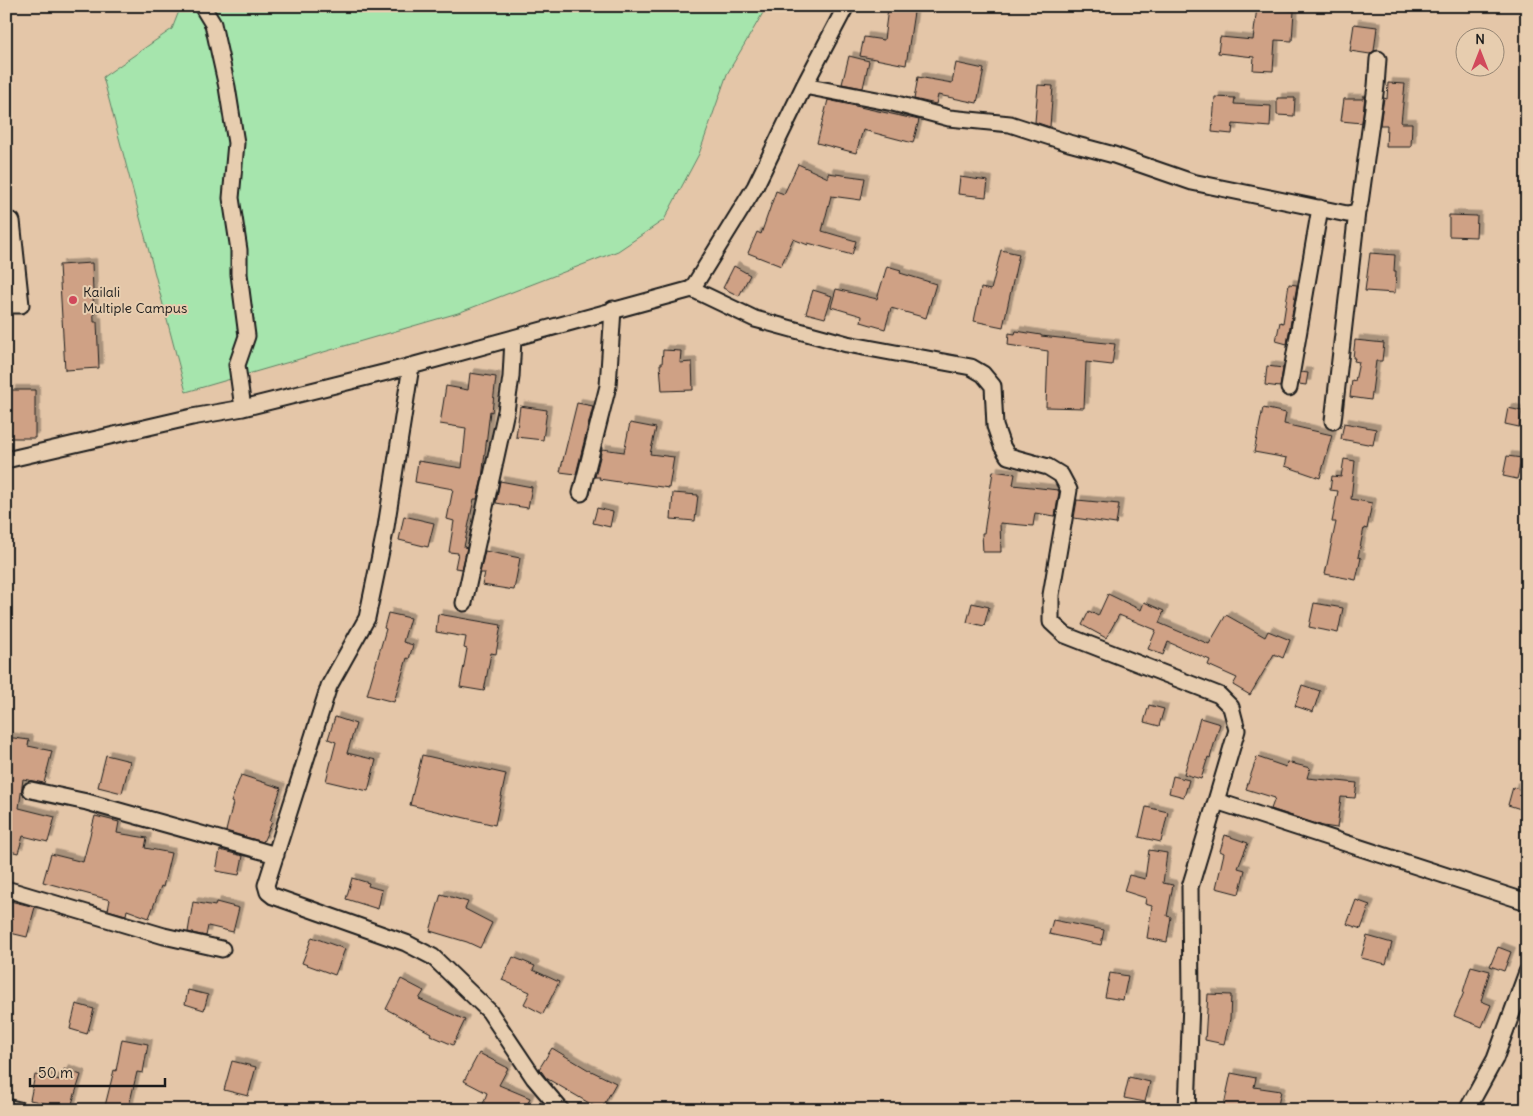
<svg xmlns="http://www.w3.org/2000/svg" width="1533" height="1116" font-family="Delius,sans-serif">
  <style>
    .green { fill: #a6e5ad; stroke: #618064 }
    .building { fill: #cfa185; stroke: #1c1c1c; filter: url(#shadow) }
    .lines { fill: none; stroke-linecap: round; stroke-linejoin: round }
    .minor-casing { stroke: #1c1c1c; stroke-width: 19 }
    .minor { stroke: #e7cdaf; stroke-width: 15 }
    .poi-dot { fill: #d1495b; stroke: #e7cdaf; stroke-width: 2 }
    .labels { text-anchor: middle; stroke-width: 4; stroke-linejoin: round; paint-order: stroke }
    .poi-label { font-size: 14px; fill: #1c1c1c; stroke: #e7cdaf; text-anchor: start }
  </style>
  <defs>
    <filter id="shadow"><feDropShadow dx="4.5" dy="-4.5" stdDeviation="0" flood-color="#0004"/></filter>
  </defs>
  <rect width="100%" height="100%" fill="#e4c6a8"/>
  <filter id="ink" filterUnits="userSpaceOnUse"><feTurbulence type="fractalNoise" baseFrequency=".02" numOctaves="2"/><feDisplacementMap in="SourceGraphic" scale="10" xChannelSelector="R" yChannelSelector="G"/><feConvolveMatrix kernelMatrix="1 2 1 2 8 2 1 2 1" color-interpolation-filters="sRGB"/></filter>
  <g filter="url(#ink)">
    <!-- green -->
    <path class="green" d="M 181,6 L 767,6 L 727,74 L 699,154 L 664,220 L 618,251 L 458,313 L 186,392 L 103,77 L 172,29 Z"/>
    <!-- building -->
    <path class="building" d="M 1257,7 L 1294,11 L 1292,41 L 1275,40 L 1273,71 L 1253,70 L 1254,57 L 1218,53 L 1220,37 L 1253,40 Z
      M 888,8 L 914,12 L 906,65 L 860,56 L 864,37 L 884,40 Z
      M 1354,24 L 1377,27 L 1374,51 L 1370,54 L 1350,51 Z
      M 849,56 L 869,61 L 863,88 L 842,84 Z
      M 956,63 L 984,69 L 977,103 L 938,95 L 936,104 L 914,99 L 918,77 L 952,83 Z
      M 1388,83 L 1405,84 L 1401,123 L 1412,123 L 1411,147 L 1386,147 L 1387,125 L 1380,125 L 1384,98 L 1387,99 Z
      M 1038,85 L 1053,86 L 1050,127 L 1035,122 Z
      M 1363,96 L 1365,96 L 1362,123 L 1341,121 L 1344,99 L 1363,99 Z
      M 1215,97 L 1235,98 L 1234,104 L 1271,106 L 1270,127 L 1233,124 L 1232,134 L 1212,132 Z
      M 1277,98 L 1295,98 L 1294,116 L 1277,115 Z
      M 828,100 L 919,120 L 913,143 L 863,130 L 856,153 L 817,143 Z
      M 798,164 L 828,178 L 828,173 L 865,178 L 861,200 L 831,196 L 822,231 L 856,241 L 852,255 L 808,243 L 808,245 L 793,239 L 781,266 L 748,253 L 757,232 L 761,234 L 776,191 L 784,194 Z
      M 960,177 L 988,181 L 986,197 L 958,194 Z
      M 1449,215 L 1477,216 L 1476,237 L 1449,236 Z
      M 1001,250 L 1019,254 L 1003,327 L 974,321 L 981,288 L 991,290 Z
      M 1370,253 L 1395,255 L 1394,271 L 1396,271 L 1395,293 L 1365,291 Z
      M 92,263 L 94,322 L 97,322 L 99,368 L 65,370 L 59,265 Z
      M 734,266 L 750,275 L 739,296 L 723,288 Z
      M 887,266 L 901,270 L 900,273 L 936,284 L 926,318 L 891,308 L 885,329 L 861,322 L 862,316 L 831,307 L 836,289 L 877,299 Z
      M 1289,284 L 1297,285 L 1287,344 L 1276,341 L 1280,322 L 1283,323 Z
      M 813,290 L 832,296 L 825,318 L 806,313 Z
      M 1016,331 L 1041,335 L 1041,336 L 1115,344 L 1112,365 L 1086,362 L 1084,408 L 1046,407 L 1048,351 L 1008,345 L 1009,333 L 1015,334 Z
      M 1355,340 L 1384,343 L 1382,361 L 1376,361 L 1371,400 L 1350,397 L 1352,380 L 1355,381 L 1359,362 L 1354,361 L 1355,358 L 1353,358 Z
      M 663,350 L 681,351 L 680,363 L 692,362 L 693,390 L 662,391 L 660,364 L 662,364 Z
      M 1267,366 L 1283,368 L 1280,387 L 1265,385 Z
      M 1301,372 L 1308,373 L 1306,385 L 1299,384 Z
      M 470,373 L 496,377 L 492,412 L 490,411 L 482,478 L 477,499 L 474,499 L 464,547 L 467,548 L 462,569 L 455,568 L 458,553 L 449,552 L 454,521 L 447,519 L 453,489 L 415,482 L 418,461 L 462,468 L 466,428 L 440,424 L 446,386 L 468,390 Z
      M 11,390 L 35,390 L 35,438 L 6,438 L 6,406 L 11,406 Z
      M 577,403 L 593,406 L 576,474 L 560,472 Z
      M 520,406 L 547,410 L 543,440 L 516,437 Z
      M 1263,408 L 1286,413 L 1284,424 L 1332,435 L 1320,478 L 1285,466 L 1287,458 L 1254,452 Z
      M 1508,408 L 1522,411 L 1519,427 L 1505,424 Z
      M 630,423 L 656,428 L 650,454 L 674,457 L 669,488 L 626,482 L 626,483 L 599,479 L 600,477 L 595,477 L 602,449 L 624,452 Z
      M 1344,423 L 1376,429 L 1373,445 L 1341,439 Z
      M 1507,456 L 1522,458 L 1517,479 L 1503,476 Z
      M 1344,459 L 1355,461 L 1351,499 L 1372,503 L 1367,529 L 1364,528 L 1358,557 L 1361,558 L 1356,580 L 1325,574 L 1336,522 L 1332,522 L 1338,491 L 1330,490 L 1332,476 L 1341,477 Z
      M 993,471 L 1015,474 L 1013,485 L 1058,490 L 1059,492 L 1055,516 L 1035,513 L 1033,526 L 1000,523 L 1001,552 L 983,552 L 982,533 L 984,533 Z
      M 500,481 L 532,487 L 528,508 L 496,503 Z
      M 673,493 L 698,495 L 695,521 L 671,519 Z
      M 1077,500 L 1119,504 L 1116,524 L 1074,518 Z
      M 597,508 L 613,512 L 610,527 L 593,523 Z
      M 404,516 L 434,523 L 428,547 L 399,540 Z
      M 485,551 L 520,558 L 514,590 L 482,585 L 485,573 L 480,573 Z
      M 1108,594 L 1141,610 L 1144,602 L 1164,611 L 1159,623 L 1209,644 L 1226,615 L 1265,637 L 1268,631 L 1290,640 L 1283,658 L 1274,654 L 1250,695 L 1233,685 L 1237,678 L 1208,665 L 1210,660 L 1168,642 L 1163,655 L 1148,649 L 1156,630 L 1119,615 L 1106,638 L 1082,625 L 1089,611 L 1098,616 Z
      M 972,603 L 989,607 L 984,626 L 967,622 Z
      M 1314,603 L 1343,608 L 1338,633 L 1309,627 Z
      M 388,613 L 410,618 L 403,642 L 413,645 L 409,659 L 407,658 L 394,702 L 367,695 L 386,629 L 384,628 Z
      M 438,614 L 501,625 L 496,654 L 491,653 L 484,691 L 460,687 L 467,649 L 464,648 L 466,637 L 436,632 Z
      M 1302,685 L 1320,691 L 1313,712 L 1295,706 Z
      M 1149,705 L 1164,709 L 1159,726 L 1144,722 Z
      M 335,717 L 356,724 L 347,753 L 376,760 L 368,791 L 326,781 L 336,742 L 328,739 Z
      M 1200,718 L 1220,724 L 1210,758 L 1208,757 L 1201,779 L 1184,774 Z
      M 6,737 L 29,740 L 28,746 L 52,751 L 44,783 L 23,779 L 19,808 L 55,817 L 48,842 L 23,836 L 18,853 L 6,850 Z
      M 106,755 L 130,761 L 122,793 L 98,787 Z
      M 422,755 L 506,774 L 495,825 L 410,805 Z
      M 1257,757 L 1286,767 L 1287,762 L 1310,768 L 1307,778 L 1357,783 L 1355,798 L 1341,797 L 1337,828 L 1323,826 L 1271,809 L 1275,798 L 1246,789 Z
      M 241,775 L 281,788 L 270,821 L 272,822 L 263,842 L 226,831 L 233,803 L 231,802 Z
      M 1173,776 L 1189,780 L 1184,797 L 1169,793 Z
      M 1513,787 L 1527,792 L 1527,811 L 1508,805 Z
      M 1146,807 L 1168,812 L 1161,842 L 1139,837 Z
      M 95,816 L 119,822 L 117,833 L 147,838 L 145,848 L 171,853 L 163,887 L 161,886 L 149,918 L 127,910 L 126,915 L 108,910 L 110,900 L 43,882 L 51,854 L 83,862 Z
      M 1225,835 L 1248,843 L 1238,868 L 1245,870 L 1239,894 L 1216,888 L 1224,853 L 1220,851 Z
      M 220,850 L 243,856 L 239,875 L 216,871 Z
      M 1149,850 L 1167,853 L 1163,883 L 1173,885 L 1167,916 L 1171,917 L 1167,942 L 1147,938 L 1152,906 L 1145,904 L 1146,898 L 1124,891 L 1129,875 L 1145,879 Z
      M 352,878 L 369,883 L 368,886 L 382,890 L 378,909 L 346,899 Z
      M 441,894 L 468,902 L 465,909 L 492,923 L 480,948 L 467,942 L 430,931 Z
      M 1356,900 L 1370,905 L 1361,929 L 1347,924 Z
      M 10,901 L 35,907 L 27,937 L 6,932 L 6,914 Z
      M 193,902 L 215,906 L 216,902 L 239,908 L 233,932 L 208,926 L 206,936 L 188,932 Z
      M 1053,920 L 1104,930 L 1101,945 L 1049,934 Z
      M 1367,936 L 1392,943 L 1386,964 L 1361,958 Z
      M 312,937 L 345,949 L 335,975 L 302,963 Z
      M 1498,947 L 1511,952 L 1504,971 L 1490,966 Z
      M 513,957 L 535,966 L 533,970 L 559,982 L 543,1014 L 524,1004 L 530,992 L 502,980 Z
      M 1471,966 L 1490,971 L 1481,1001 L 1491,1005 L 1482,1027 L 1454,1016 L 1464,992 L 1463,992 Z
      M 1110,973 L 1128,976 L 1123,1000 L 1105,997 Z
      M 401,979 L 424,991 L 419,999 L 465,1020 L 453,1045 L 430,1035 L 431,1033 L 386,1009 Z
      M 188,990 L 208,995 L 204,1010 L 185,1004 Z
      M 1208,994 L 1231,995 L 1230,1019 L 1224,1044 L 1205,1040 Z
      M 76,1004 L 94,1009 L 87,1034 L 70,1029 Z
      M 122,1039 L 148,1044 L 143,1073 L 137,1072 L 128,1110 L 104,1110 L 114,1070 L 116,1071 Z
      M 552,1048 L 587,1069 L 616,1083 L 601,1110 L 546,1078 L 542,1072 L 539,1069 Z
      M 479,1053 L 508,1068 L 499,1085 L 530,1098 L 525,1110 L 481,1110 L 487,1093 L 464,1081 Z
      M 232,1061 L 256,1067 L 248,1096 L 224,1090 Z
      M 64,1069 L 81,1075 L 70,1110 L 51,1110 L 53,1105 L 30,1100 L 35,1075 L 60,1080 Z
      M 1231,1073 L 1256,1078 L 1254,1087 L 1281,1091 L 1277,1110 L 1223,1110 Z
      M 1129,1077 L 1150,1082 L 1145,1102 L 1124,1098 Z"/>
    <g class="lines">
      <!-- minor casing -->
      <g class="minor-casing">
        <path id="minor" d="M 202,6 L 213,24 L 227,87 L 236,143 L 231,198 L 239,250 L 239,274 L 247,336 L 237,365 L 243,408
          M 804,86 L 893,103 L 949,118 L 1010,124 L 1069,143 L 1114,155 L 1192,182 L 1347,214 L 1357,212 L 1360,203 L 1376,86 L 1378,59
          M 692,289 L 755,319 L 847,344 L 971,367 L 983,374 L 993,386 L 995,426 L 1002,446 L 1008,456 L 1048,467 L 1061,475 L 1069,490 L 1051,595 L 1051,622 L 1065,635 L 1219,695 L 1231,707 L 1237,730 L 1216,801 L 1527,902
          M 6,305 L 21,305 L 12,221
          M 411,366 L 386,527 L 367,618 L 329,686 L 266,885 L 268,892 L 273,896 L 406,943 L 433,957 L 489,1011 L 534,1078 L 561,1110
          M 1289,388 L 1320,208
          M 1333,421 L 1357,212
          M 6,460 L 192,417 L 243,408 L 411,366 L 692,289 L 755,187 L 804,86 L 846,6
          M 581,493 L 608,386 L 613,309
          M 464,603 L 506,411 L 511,377 L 513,339
          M 31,790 L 87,802 L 276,855
          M 6,889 L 164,936 L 222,949
          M 6,1107 L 19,1110
          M 1187,1110 L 1191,1002 L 1190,887 L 1216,801
          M 1467,1110 L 1495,1059 L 1527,972"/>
      </g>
      <!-- minor -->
      <use href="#minor" class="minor"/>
    </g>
  </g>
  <!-- markers -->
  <circle class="poi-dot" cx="73" cy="300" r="5"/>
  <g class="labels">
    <!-- poi labels -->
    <g class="poi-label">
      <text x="83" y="297">Kailali<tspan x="83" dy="16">Multiple Campus</tspan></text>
    </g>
  </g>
  <!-- margin -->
  <rect width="1533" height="1116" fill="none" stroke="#e7cdaf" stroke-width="25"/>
  <rect x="12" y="12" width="1508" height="1091" fill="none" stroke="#1c1c1c" stroke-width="2" filter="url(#ink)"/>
  <!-- north arrow -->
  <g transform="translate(1480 52)"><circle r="24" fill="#e7cdaf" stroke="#968674"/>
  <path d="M0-4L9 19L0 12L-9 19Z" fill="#d1495b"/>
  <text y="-8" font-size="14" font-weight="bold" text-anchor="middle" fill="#1c1c1c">N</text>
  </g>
  <!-- scale -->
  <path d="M30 1078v8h135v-8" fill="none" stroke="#1c1c1c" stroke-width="2.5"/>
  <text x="38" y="1078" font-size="15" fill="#1c1c1c" stroke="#e7cdaf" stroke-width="4" paint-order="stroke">50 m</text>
</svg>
